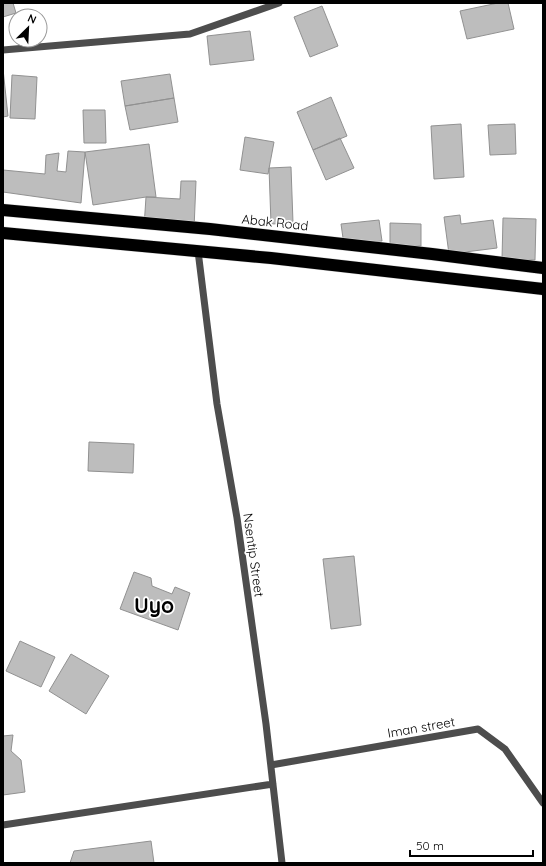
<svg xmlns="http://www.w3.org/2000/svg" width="546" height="866" font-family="Quicksand,sans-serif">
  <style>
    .building { fill: #bdbdbd; stroke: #919191 }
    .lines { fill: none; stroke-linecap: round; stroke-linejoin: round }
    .highway-casing { stroke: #dbdbdb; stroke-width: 13 }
    .minor { stroke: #4d4d4d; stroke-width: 7 }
    .highway { stroke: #000; stroke-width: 12 }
    .labels { text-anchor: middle; stroke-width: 3.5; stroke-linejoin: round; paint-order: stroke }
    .street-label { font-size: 13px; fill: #000; stroke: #fff }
    .town-label { font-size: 21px; font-weight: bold; fill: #000; stroke: #fff }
  </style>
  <rect width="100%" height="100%" fill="#fff"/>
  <!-- building -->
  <path class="building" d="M 3,3 L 13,3 L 16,13 L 3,17 Z
    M 498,3 L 508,3 L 514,29 L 467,39 L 460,11 Z
    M 322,6 L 338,46 L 310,57 L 294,17 Z
    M 250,31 L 254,60 L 210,65 L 207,36 Z
    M 3,69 L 8,116 L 3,117 Z
    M 170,74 L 174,98 L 125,106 L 121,81 Z
    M 12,75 L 37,77 L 35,119 L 10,118 Z
    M 331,97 L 347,136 L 313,150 L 297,112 Z
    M 174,98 L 178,122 L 130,130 L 125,106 Z
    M 83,110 L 105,110 L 106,143 L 84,143 Z
    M 461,124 L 464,177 L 434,179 L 431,126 Z
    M 515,124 L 516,154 L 490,155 L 488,125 Z
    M 245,137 L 274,142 L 268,174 L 240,170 Z
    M 340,138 L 354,168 L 326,180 L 313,150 Z
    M 149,144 L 156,197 L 146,197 L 93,205 L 85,152 Z
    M 68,151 L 85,152 L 81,203 L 3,192 L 3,170 L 45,174 L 46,155 L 59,153 L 57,171 L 66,172 Z
    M 291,167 L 293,223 L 271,224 L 269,168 Z
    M 181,181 L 196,181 L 194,229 L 144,227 L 146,197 L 180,199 Z
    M 460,215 L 461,224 L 493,220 L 497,248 L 449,254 L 444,217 Z
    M 503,218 L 536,219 L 535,260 L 502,259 Z
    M 379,220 L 382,241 L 344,245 L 341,224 Z
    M 390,223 L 421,224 L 421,246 L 390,246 Z
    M 89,442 L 134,444 L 133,473 L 88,471 Z
    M 354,556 L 361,625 L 331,629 L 323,559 Z
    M 134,572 L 151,578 L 152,586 L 172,594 L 175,587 L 190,593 L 178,630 L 120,609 Z
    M 20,641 L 55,657 L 41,687 L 6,671 Z
    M 71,654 L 109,676 L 86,714 L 49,691 Z
    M 13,735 L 11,751 L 21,760 L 25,792 L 3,795 L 3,736 Z
    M 151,841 L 154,863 L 70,863 L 74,851 Z"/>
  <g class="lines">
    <!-- highway casing -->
    <g class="highway-casing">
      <path id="highway" d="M 3,210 L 210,229 L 432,254 L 543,268
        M 3,233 L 271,258 L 543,289"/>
    </g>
    <!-- minor -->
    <path class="minor" d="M 3,50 L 190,34 L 279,3
      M 198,251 L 217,404 L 237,518 L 266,724 L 282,863
      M 271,765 L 478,729 L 505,749 L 543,803
      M 3,825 L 273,784"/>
    <!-- highway -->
    <use href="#highway" class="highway"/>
  </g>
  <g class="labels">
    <!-- street labels -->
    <g class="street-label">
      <text transform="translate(275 222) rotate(6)" y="5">Abak Road</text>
      <text transform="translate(254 555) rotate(82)" y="5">Nsentip Street</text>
      <text transform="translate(421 727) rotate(-10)" y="5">Iman street</text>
    </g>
    <!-- town labels -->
    <g class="town-label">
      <text x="154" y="613">Uyo</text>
    </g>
  </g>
  <!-- border -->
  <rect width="546" height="866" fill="none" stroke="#000000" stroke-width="8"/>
  <!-- north arrow -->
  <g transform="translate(28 28) rotate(24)"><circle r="19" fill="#ffffff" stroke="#999999"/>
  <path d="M0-3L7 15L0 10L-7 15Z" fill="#000000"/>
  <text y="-6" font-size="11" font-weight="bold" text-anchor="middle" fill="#000000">N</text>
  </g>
  <!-- scale -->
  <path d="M410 850v6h123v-6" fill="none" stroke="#000000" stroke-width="2"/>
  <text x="416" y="850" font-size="12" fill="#000000" stroke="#ffffff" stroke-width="3" paint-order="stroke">50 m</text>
</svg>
